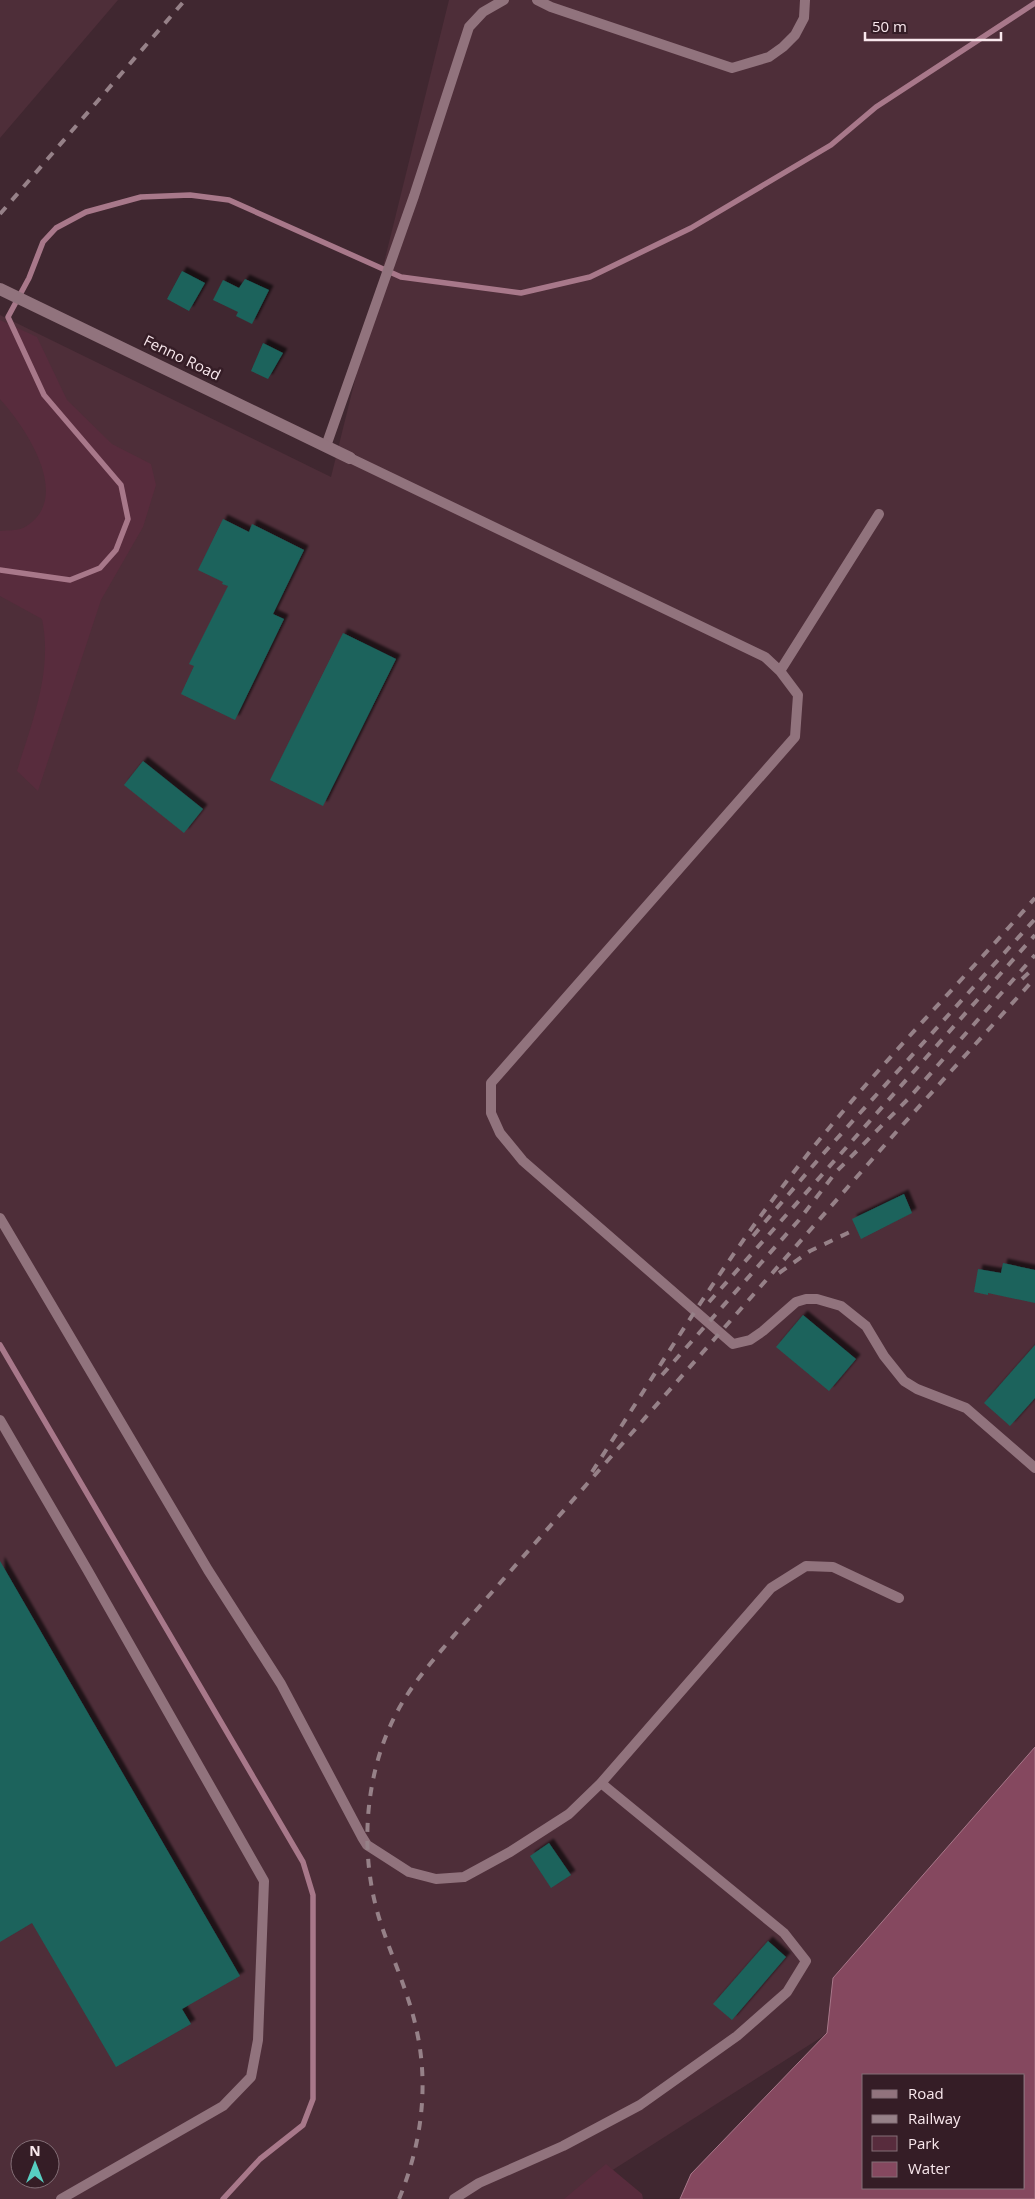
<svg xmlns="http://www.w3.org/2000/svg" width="1035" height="2199" font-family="'Open Sans',sans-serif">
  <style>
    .built { fill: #4e2e39; fill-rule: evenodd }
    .green { fill: #582c3d }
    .water { fill: #85485f; stroke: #a8788a; fill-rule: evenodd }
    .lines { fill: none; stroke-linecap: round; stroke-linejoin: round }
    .stream { stroke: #a8788a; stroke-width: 5.5 }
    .building { fill: #1b635c; filter: url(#shadow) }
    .lane { stroke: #91737d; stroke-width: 10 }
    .street { stroke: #91737d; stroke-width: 12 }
    .rail { stroke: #968188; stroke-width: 4; stroke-dasharray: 9 9; stroke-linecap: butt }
    .labels { text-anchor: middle; stroke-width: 5; stroke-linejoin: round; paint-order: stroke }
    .street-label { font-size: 15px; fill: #f9e8ed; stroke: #351d26 }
  </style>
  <defs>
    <filter id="shadow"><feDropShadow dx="4.5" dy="-4.5" stdDeviation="1" flood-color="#0009"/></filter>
  </defs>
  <rect width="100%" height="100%" fill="#402730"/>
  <!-- built -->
  <path class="built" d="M 0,0 L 118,0 L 0,138 Z
    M 449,0 L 1035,0 L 1035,1754 L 833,1978 L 828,2033 L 567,2199 L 0,2199 L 0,315 L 331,477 ZM 20,2149 L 50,2149 L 50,2179 L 20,2179 Z"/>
  <!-- green -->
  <path class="green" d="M 0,320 L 37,337 L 67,400 L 112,444 L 151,464 L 156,485 L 143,527 L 101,600 L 38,791 L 17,771 C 32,722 53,671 42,619 L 0,596 L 0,531 C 7,530 17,531 23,528 C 75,500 26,428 0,399 Z
    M 606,2164 L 642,2194 L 643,2199 L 564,2199 Z"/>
  <!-- water -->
  <path class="water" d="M 1035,1747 L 1035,2199 L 680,2199 L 691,2174 L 827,2033 L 833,1978 ZM 864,2075 L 1024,2075 L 1024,2188 L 864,2188 Z"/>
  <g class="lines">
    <!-- stream -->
    <path class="stream" d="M 0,570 L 70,580 L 100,568 L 116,550 L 128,519 L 121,485 L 44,395 L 8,317 L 29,278 L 43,242 L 56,228 L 86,212 L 141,197 L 190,195 L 229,200 L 401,277 L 521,293 L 590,277 L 691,228 L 831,145 L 876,107 L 1035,3
      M 0,1345 L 303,1862 L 313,1895 L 313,2099 L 303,2125 L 260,2159 L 223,2199"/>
  </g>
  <!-- building -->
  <path class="building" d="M 182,271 L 205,283 L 189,311 L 167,299 Z
    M 245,279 L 269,290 L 252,324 L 236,316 L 238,312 L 213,300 L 223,280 L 239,288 Z
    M 263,343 L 283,353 L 268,379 L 251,371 Z
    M 223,519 L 249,532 L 252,524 L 304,550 L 273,614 L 284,619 L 235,720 L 181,694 L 194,666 L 189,664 L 228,586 L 222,584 L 223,582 L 198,570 Z
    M 343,633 L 396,659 L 323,806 L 270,780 Z
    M 143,761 L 203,809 L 184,833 L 124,785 Z
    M 904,1194 L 912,1213 L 861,1239 L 852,1219 Z
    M 1003,1263 L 1035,1270 L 1035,1303 L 988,1293 L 988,1295 L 974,1292 L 978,1269 L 1001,1273 Z
    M 803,1315 L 856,1359 L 829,1391 L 776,1347 Z
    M 1035,1345 L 1035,1398 L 1010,1426 L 984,1403 Z
    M 0,1561 L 240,1976 L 182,2009 L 191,2024 L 116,2067 L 32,1923 L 0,1942 Z
    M 549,1843 L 571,1875 L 551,1888 L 530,1856 Z
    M 768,1941 L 786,1957 L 732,2020 L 713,2004 Z"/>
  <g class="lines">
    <!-- lane -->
    <path class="lane" d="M 537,0 L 551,7 L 732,68 L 769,57 L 783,47 L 795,35 L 804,18 L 805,0
      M 326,446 L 414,196 L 469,27 L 483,12 L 504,0
      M 350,458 L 765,657 L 780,671 L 798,695 L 795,737 L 491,1083 L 491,1113 L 500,1133 L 523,1161 L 733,1344 L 750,1340 L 763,1331 L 796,1302 L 806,1299 L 817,1299 L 841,1306 L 866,1326 L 884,1356 L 904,1381 L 917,1389 L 966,1408 L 1035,1468
      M 780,671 L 879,514
      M 0,1218 L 208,1570 L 281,1684 L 362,1837 L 367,1845 L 409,1872 L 436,1879 L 464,1877 L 510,1852 L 569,1814 L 601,1783 L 771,1588 L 806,1566 L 833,1567 L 899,1598
      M 0,1420 L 88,1571 L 264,1881 L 258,2040 L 251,2077 L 223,2106 L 61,2199
      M 454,2199 L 479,2183 L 563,2146 L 640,2105 L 737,2036 L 787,1992 L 806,1961 L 784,1933 L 601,1783"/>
    <!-- street -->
    <path class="street" d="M 0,289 L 350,458"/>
    <!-- rail -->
    <path class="rail" d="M 0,214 L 185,0
      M 1022,979 L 1035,967
      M 753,1236 L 823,1154 L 1035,919
      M 779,1273 L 810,1251 L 856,1229
      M 709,1302 L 1035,935
      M 662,1375 L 799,1220 L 836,1172 L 909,1098 L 1035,955
      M 592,1472 C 657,1371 719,1268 793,1173 C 867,1077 954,990 1035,898
      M 399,2199 C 421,2146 429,2088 417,2032 C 409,1993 392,1958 380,1921 C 359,1855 364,1775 396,1714 C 412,1683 435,1658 457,1632 L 898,1130 L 1035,978"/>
  </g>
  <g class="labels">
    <!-- street labels -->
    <g class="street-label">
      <text transform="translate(182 358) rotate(26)" y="5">Fenno Road</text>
    </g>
  </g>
  <!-- legend -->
  <rect x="862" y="2074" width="162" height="115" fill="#351d26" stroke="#836e76"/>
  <rect x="872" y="2090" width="25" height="8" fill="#91737d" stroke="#836e76"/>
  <text x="908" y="2099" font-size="15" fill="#f9e8ed">Road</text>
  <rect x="872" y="2115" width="25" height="8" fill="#968188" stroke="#836e76"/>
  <text x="908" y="2124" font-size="15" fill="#f9e8ed">Railway</text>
  <rect x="872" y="2136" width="25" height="15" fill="#582c3d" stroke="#836e76"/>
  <text x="908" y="2149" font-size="15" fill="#f9e8ed">Park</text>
  <rect x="872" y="2162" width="25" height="15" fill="#85485f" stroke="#836e76"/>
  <text x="908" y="2174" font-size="15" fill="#f9e8ed">Water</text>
  <!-- north arrow -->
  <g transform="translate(35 2164)"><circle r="24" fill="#351d26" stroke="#836e76"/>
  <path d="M0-4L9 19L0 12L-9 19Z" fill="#57cec1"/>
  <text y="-8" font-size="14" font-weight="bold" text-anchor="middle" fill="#f9e8ed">N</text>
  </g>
  <!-- scale -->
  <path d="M865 32v8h136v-8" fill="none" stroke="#f9e8ed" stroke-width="2.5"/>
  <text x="872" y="32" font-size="15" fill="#f9e8ed" stroke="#351d26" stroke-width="4" paint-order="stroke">50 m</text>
</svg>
